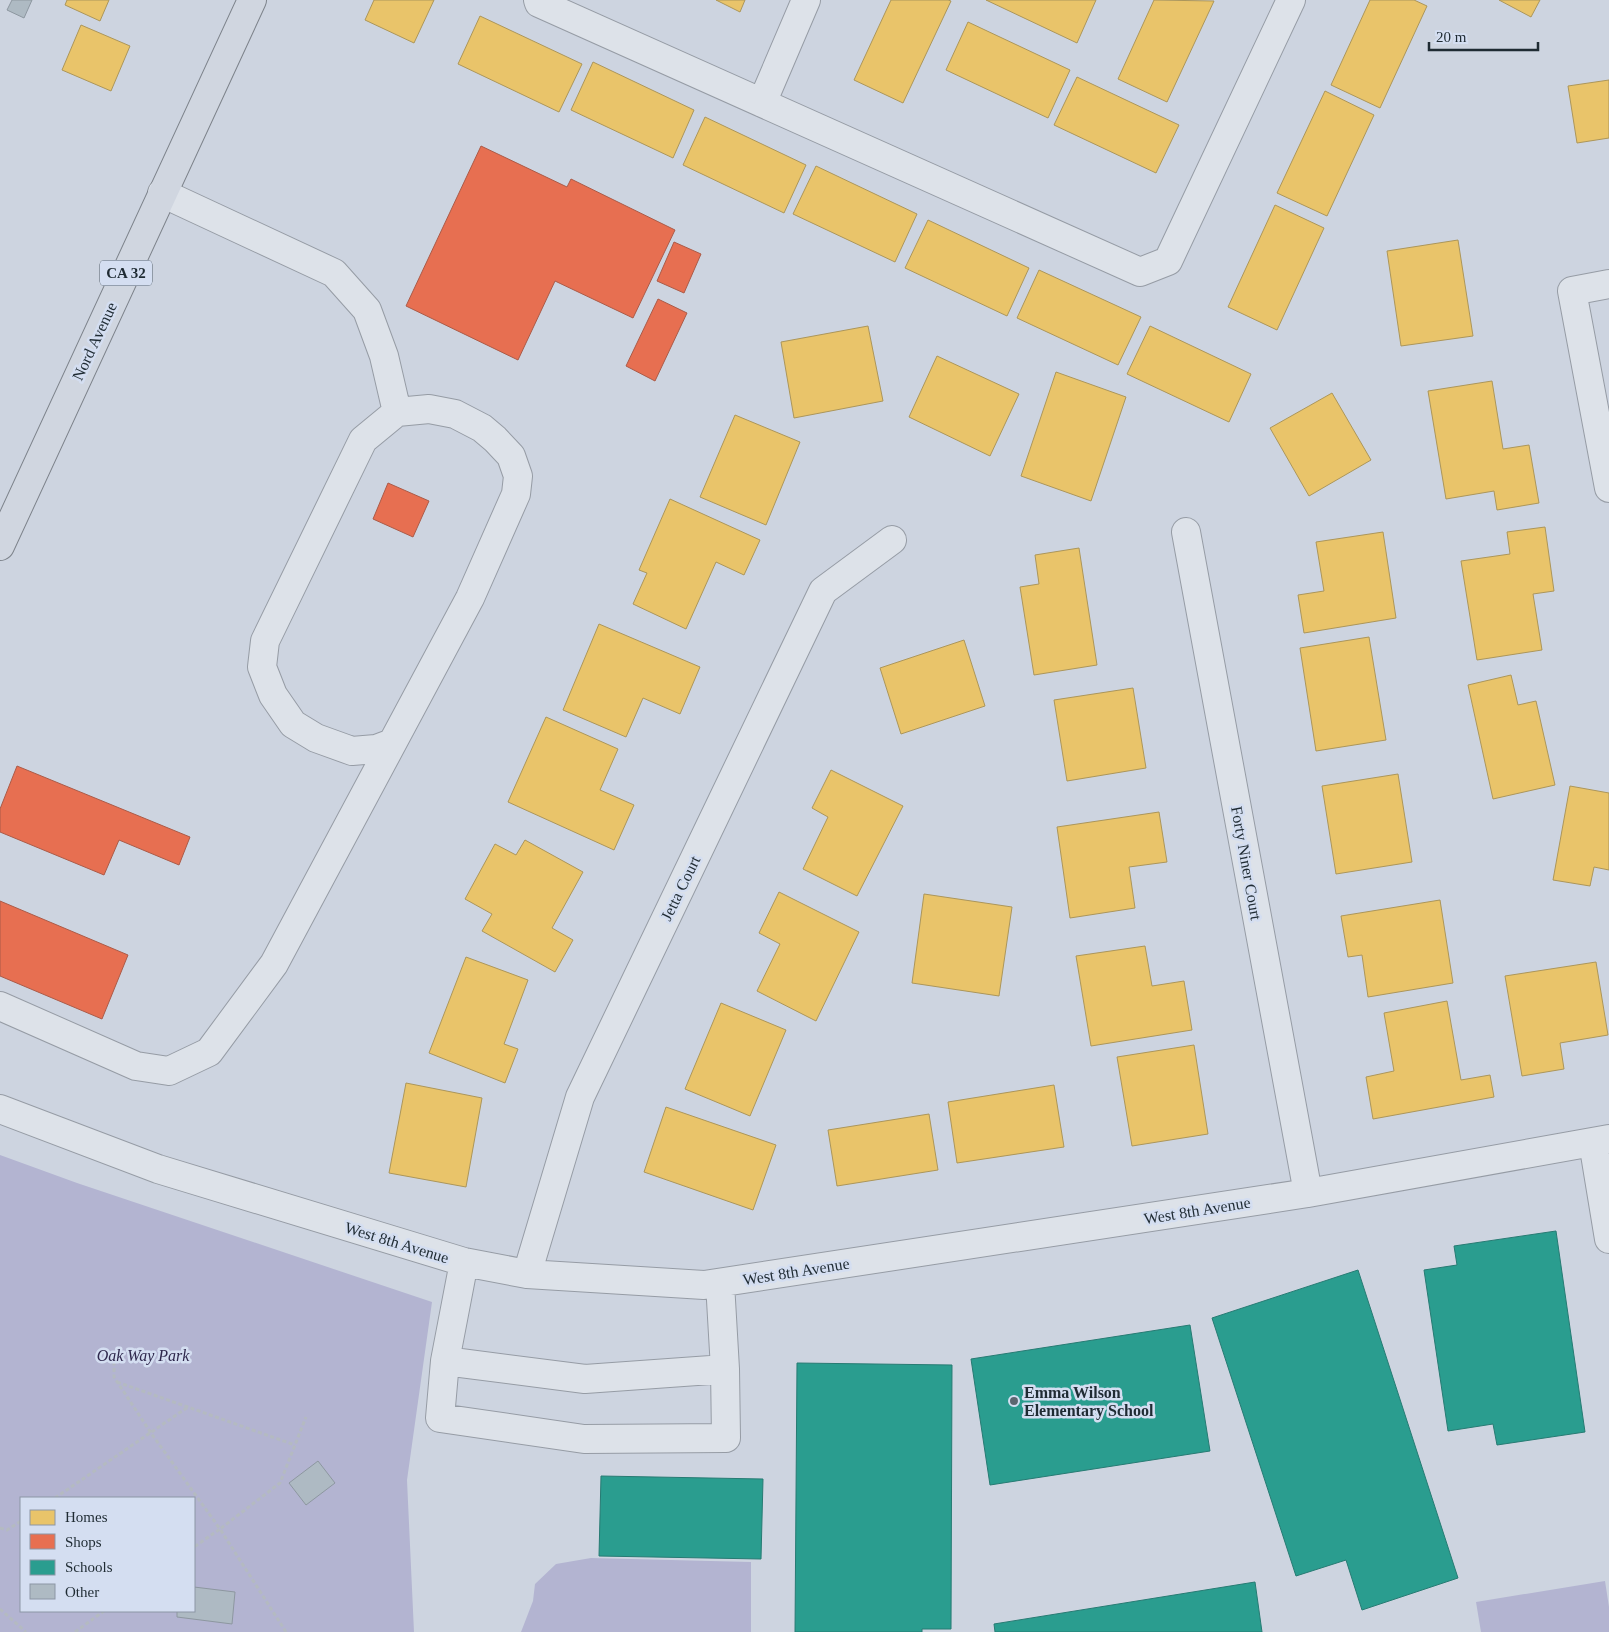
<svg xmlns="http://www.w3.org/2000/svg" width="1609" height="1632" font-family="Georgia,serif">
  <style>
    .green { fill: #b3b4d1; fill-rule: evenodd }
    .homes { fill: #e9c46a; stroke: #ac965a }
    .shops { fill: #e76f51; stroke: #ab5b48 }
    .schools { fill: #2a9d8f; stroke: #277b73 }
    .building { fill: #aebac3; stroke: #8d97a0 }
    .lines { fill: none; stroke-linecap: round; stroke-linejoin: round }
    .minor-casing { stroke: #969ca5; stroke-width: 30 }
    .major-casing { stroke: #7d838b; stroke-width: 30 }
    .path { stroke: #b4bac1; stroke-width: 3; stroke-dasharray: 4 2.5; stroke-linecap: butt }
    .minor { stroke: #dde2e9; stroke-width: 28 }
    .major { stroke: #d0d6e0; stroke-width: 28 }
    .poi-dot { fill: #5c6670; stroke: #d4def1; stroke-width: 2 }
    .labels { text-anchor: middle; stroke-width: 5; stroke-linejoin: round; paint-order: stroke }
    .shield { fill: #d4def1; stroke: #55616c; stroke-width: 1 }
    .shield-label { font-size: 15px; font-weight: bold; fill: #1f2b33 }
    .street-label { font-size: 16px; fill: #1f2b33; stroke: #d4def1 }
    .park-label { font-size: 16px; font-style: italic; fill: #2f284d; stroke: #d4def1 }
    .poi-label { font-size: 16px; font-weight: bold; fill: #1f2b33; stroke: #d4def1; text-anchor: start }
  </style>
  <rect width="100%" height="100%" fill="#cdd4e0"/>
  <!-- green -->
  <path class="green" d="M 0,1155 L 77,1183 L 432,1302 L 407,1480 L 414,1632 L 0,1632 ZM 21,1498 L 194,1498 L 194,1611 L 21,1611 Z
    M 591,1558 L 751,1562 L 751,1632 L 521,1632 L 533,1601 L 535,1584 L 556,1564 Z
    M 1605,1581 L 1609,1607 L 1609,1632 L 1481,1632 L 1476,1602 Z"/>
  <!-- homes -->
  <path class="homes" d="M 67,0 L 109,0 L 100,21 L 65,5 Z
    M 374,0 L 434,0 L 414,43 L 365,20 Z
    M 716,0 L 745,0 L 740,12 Z
    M 891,0 L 948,0 L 951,1 L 903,103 L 854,80 Z
    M 986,0 L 1096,0 L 1077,43 Z
    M 1154,0 L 1214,1 L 1167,102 L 1118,79 Z
    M 1370,0 L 1414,0 L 1427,6 L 1380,108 L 1331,85 Z
    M 1499,0 L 1540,0 L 1531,17 Z
    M 480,16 L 582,64 L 559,112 L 458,64 Z
    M 968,22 L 1070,70 L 1048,118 L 946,70 Z
    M 81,25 L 130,46 L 111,91 L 62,70 Z
    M 593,62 L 694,110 L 673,158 L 571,110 Z
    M 1077,77 L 1179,125 L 1156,173 L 1054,125 Z
    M 1609,80 L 1609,138 L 1577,143 L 1568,86 Z
    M 1325,91 L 1374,115 L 1327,216 L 1277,193 Z
    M 705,117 L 806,165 L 784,213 L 683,165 Z
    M 816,166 L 917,214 L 895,262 L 793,214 Z
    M 1275,205 L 1324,228 L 1277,330 L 1228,307 Z
    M 928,220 L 1029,268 L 1007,316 L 905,268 Z
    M 1458,240 L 1473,336 L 1401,346 L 1387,251 Z
    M 1039,270 L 1141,317 L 1118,365 L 1017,318 Z
    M 868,326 L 883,401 L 794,418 L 781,342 Z
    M 1150,326 L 1251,374 L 1229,422 L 1127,374 Z
    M 937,356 L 1019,394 L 990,456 L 909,417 Z
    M 1056,372 L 1126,397 L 1091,501 L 1021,476 Z
    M 1492,381 L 1503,449 L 1529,445 L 1539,503 L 1497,510 L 1494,491 L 1446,499 L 1428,391 Z
    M 1332,393 L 1371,460 L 1309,496 L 1270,428 Z
    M 735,415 L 800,442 L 766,525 L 700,497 Z
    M 670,499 L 760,540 L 744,575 L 716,562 L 686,629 L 633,604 L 647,573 L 639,570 Z
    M 1545,527 L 1554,591 L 1533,594 L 1542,650 L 1477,660 L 1461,561 L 1510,554 L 1507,532 Z
    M 1383,532 L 1396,618 L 1304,633 L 1298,595 L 1324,591 L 1316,542 Z
    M 1079,548 L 1097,665 L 1034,675 L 1020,587 L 1039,584 L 1035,555 Z
    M 599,624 L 700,667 L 680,714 L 643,698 L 626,737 L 563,710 Z
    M 1369,637 L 1386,740 L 1316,751 L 1300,648 Z
    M 964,640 L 985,706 L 901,734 L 880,668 Z
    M 1511,675 L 1518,705 L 1536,701 L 1555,785 L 1493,799 L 1468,685 Z
    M 1133,688 L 1146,768 L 1067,781 L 1054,700 Z
    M 546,717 L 618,749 L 600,790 L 634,805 L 614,850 L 508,802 Z
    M 831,770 L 903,806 L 857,896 L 803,869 L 828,817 L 812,808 Z
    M 1398,774 L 1412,862 L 1336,874 L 1322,786 Z
    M 1570,786 L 1609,793 L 1609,870 L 1594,867 L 1590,886 L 1553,880 Z
    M 1159,812 L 1167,862 L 1129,867 L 1135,908 L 1070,918 L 1057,827 Z
    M 525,840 L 583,872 L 552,928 L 573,940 L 555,972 L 482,931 L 492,914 L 465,899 L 495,844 L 516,855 Z
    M 779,892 L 859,932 L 816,1021 L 757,991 L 780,944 L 759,933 Z
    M 924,894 L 1012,907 L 999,996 L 912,983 Z
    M 1440,900 L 1453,983 L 1368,997 L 1362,955 L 1348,957 L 1341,916 Z
    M 1145,946 L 1152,986 L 1184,981 L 1192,1030 L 1091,1046 L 1076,956 Z
    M 466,957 L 528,980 L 504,1044 L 518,1049 L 505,1083 L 429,1053 Z
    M 1596,962 L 1608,1035 L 1560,1043 L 1564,1069 L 1522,1076 L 1505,976 Z
    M 1447,1001 L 1461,1080 L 1490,1075 L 1494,1097 L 1373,1119 L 1366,1077 L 1394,1071 L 1384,1013 Z
    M 721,1003 L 786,1030 L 750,1116 L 685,1089 Z
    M 1194,1045 L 1208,1134 L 1132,1146 L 1117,1057 Z
    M 406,1083 L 482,1098 L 466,1187 L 389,1173 Z
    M 1054,1085 L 1064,1147 L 957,1163 L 948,1102 Z
    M 666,1107 L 776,1145 L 753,1210 L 644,1172 Z
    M 929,1114 L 938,1170 L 837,1186 L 828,1130 Z"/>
  <!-- shops -->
  <path class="shops" d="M 481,146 L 567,187 L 571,179 L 675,230 L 633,318 L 555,281 L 518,360 L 406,306 Z
    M 674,242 L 701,254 L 684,293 L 657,281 Z
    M 658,299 L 687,313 L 655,381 L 626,366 Z
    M 388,483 L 429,501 L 413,537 L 373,519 Z
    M 17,766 L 190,837 L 179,865 L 119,840 L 104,875 L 0,832 L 0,809 Z
    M 0,901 L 128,955 L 102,1019 L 0,976 Z"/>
  <!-- schools -->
  <path class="schools" d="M 1556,1231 L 1585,1432 L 1497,1445 L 1493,1424 L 1448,1431 L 1424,1270 L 1457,1265 L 1454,1246 Z
    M 1358,1270 L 1458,1578 L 1362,1610 L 1346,1560 L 1296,1576 L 1212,1318 Z
    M 1190,1325 L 1210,1451 L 990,1485 L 971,1359 Z
    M 797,1363 L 952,1365 L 951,1629 L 922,1629 L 922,1632 L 795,1632 Z
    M 601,1476 L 763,1479 L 761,1559 L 599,1556 Z
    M 1255,1582 L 1262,1632 L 995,1632 L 994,1624 Z"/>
  <!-- building -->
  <path class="building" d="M 12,0 L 32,0 L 24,18 L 7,10 Z
    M 318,1461 L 335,1483 L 306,1505 L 289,1483 Z
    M 194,1587 L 235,1592 L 232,1624 L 177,1617 L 177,1611 L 194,1611 Z"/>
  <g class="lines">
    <!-- minor casing -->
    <g class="minor-casing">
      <path id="minor" d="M 538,0 L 539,3 L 1140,272 L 1168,261 L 1291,0
        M 762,103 L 806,0
        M 162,193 L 334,273 L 367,310 L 384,356 L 397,412
        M 1609,284 L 1572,291 L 1609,488
        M 1186,532 L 1308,1193
        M 0,1006 L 136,1066 L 169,1071 L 209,1052 L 274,964 L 470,598 L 516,494 L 518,476 L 511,456 L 495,439 L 482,428 L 455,414 L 429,409 L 397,412 L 363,440 L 265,641 L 262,667 L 273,695 L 293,724 L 316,738 L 352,751 L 376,749 L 392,743
        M 0,1109 L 158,1169 L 464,1262 L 527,1274 L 704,1285 L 1308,1193 L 1609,1139
        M 1593,1142 L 1609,1239
        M 464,1262 L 445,1361 L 440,1418 L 584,1439 L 726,1438 L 725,1369 L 720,1283
        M 527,1274 L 580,1097 L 823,591 L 892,540
        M 445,1361 L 585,1379 L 725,1369"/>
    </g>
    <!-- major casing -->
    <g class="major-casing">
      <path id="major" d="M 0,546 L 252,0"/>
    </g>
    <!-- path -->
    <path class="path" d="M 114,1355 L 114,1377 L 151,1433 L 220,1529 L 194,1547
      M 117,1382 L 295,1445
      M 55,1498 L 188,1407
      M 0,1528 L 7,1530 L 21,1521
      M 0,1609 L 26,1632
      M 75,1632 L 104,1611
      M 286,1632 L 220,1529 L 280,1483 L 306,1417"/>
    <!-- minor -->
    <use href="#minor" class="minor"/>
    <!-- major -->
    <use href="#major" class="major"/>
  </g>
  <!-- markers -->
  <circle class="poi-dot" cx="1014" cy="1401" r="5"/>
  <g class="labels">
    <!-- shield labels -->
    <rect class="shield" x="100" y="260.5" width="52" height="25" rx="4"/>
    <g class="shield-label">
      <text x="126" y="278">CA 32</text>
    </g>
    <!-- street labels -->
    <g class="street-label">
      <text transform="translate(94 341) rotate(-65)" y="6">Nord Avenue</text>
      <text transform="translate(1247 863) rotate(80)" y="6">Forty Niner Court</text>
      <text transform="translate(680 888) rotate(-64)" y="6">Jetta Court</text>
      <text transform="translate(1197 1210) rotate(-9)" y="6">West 8th Avenue</text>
      <text transform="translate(397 1242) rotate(17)" y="6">West 8th Avenue</text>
      <text transform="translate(796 1271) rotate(-9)" y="6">West 8th Avenue</text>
    </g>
    <!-- park labels -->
    <g class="park-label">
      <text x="143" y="1361">Oak Way Park</text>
    </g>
    <!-- poi labels -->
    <g class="poi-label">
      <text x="1024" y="1398">Emma Wilson<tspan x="1024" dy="18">Elementary School</tspan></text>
    </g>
  </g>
  <!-- legend -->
  <rect x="20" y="1497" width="175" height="115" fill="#d4def1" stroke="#8c96a5"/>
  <rect x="30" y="1510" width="25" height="15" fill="#e9c46a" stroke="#8c96a5"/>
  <text x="65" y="1522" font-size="15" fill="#1f2b33">Homes</text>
  <rect x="30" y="1534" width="25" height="15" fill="#e76f51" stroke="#8c96a5"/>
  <text x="65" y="1547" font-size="15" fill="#1f2b33">Shops</text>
  <rect x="30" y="1560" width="25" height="15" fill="#2a9d8f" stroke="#8c96a5"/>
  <text x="65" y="1572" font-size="15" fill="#1f2b33">Schools</text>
  <rect x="30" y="1584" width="25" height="15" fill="#aebac3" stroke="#8c96a5"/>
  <text x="65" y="1597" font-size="15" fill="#1f2b33">Other</text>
  <!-- scale -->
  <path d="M1429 42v8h109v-8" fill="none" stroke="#1f2b33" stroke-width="2.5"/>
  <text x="1436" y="42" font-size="15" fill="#1f2b33" stroke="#d4def1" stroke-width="4" paint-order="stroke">20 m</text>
</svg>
